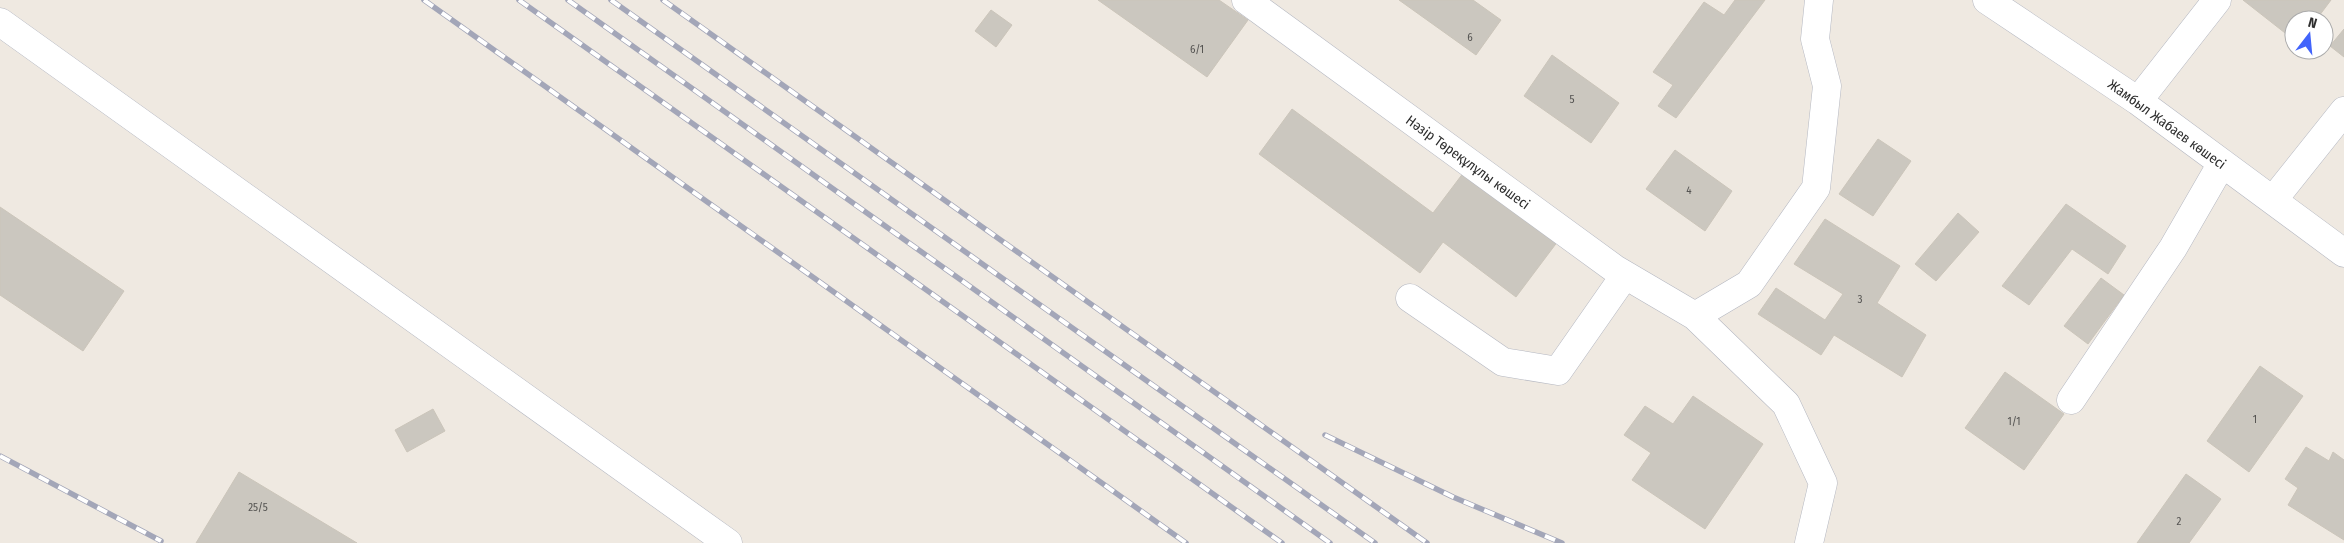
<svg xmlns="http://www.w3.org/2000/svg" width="2344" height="543" font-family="'Fira Sans Condensed',sans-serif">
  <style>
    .building { fill: #cbc7bf; stroke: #cbc5ba }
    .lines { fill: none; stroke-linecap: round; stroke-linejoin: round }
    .minor-casing { stroke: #b4b7c1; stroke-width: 29 }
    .minor { stroke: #fff; stroke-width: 28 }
    .rail-casing { stroke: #a3a6b8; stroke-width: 5.5 }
    .rail { stroke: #fff; stroke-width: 4; stroke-dasharray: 11; stroke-linecap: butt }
    .labels { text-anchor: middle; stroke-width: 4; stroke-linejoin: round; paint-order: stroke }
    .number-label { font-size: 11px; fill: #555452 }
    .street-label { font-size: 14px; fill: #2e2e2e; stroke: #fff }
  </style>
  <rect width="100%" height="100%" fill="#efe9e1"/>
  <!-- building -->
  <path class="building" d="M 1098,0 L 1219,0 L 1248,20 L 1207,77 Z
    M 1399,0 L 1473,0 L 1501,20 L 1476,55 Z
    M 1735,0 L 1765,0 L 1676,118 L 1658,106 L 1673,85 L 1653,72 L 1704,2 L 1724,15 Z
    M 2243,0 L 2331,0 L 2316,20 L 2294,20 L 2294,40 Z
    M 991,10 L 1012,25 L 996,47 L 975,31 Z
    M 2344,29 L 2344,57 L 2330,46 Z
    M 1552,55 L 1619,103 L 1591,143 L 1524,96 Z
    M 1292,109 L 1433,213 L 1464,172 L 1558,241 L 1516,297 L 1443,242 L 1420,273 L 1259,154 Z
    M 1878,139 L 1911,161 L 1873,216 L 1839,194 Z
    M 1675,150 L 1732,191 L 1705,231 L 1646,189 Z
    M 2066,204 L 2126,246 L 2108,274 L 2072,249 L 2029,305 L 2002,286 Z
    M 0,207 L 124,291 L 83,351 L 0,295 Z
    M 1958,213 L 1979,232 L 1936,281 L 1915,264 Z
    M 1825,219 L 1900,266 L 1877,303 L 1926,335 L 1902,377 L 1834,335 L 1821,355 L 1758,314 L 1776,288 L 1825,320 L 1843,294 L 1794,264 Z
    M 2101,278 L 2124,295 L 2088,344 L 2064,326 Z
    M 2260,366 L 2303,396 L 2249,472 L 2207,441 Z
    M 2005,372 L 2064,414 L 2024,470 L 1965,428 Z
    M 1693,396 L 1763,444 L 1705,529 L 1632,480 L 1651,453 L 1624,435 L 1645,406 L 1673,424 Z
    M 433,409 L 445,431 L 407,452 L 395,430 Z
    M 2306,447 L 2329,461 L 2333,452 L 2344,460 L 2344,540 L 2288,505 L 2298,488 L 2285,479 Z
    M 239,472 L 357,543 L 196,543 Z
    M 2186,474 L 2221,499 L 2189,543 L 2137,543 Z"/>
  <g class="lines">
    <!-- minor casing -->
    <g class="minor-casing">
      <path id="minor" d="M 1246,0 L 1615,269 L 1695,316 L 1786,404 L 1823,483 L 1809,543
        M 1987,0 L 2138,101 L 2344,253
        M 0,22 L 728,543
        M 2138,101 L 2217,0
        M 2273,200 L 2344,111
        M 1410,298 L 1503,362 L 1558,371 L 1625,275
        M 1695,316 L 1749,284 L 1816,188 L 1827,86 L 1815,39 L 1819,0
        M 2071,400 L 2173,248 L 2222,163"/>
    </g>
    <!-- minor -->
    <use href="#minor" class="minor"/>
    <!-- rail casing -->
    <g class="rail-casing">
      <path id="rail" d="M 424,0 L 1186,543
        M 519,0 L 1282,543
        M 568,0 L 1330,543
        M 611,0 L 1375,543
        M 663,0 L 1427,543
        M 1325,435 L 1453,497 L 1562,543
        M 0,456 L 161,541"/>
    </g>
    <!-- rail -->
    <use href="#rail" class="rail"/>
  </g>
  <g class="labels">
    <!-- number labels -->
    <g class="number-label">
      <text x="1470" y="41">6</text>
      <text x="1197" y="53">6/1</text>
      <text x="1572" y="103">5</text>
      <text x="1689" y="194">4</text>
      <text x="1860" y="303">3</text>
      <text x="2255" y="423">1</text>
      <text x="2014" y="425">1/1</text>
      <text x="258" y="511">25/5</text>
      <text x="2179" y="525">2</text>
    </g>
    <!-- street labels -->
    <g class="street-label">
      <text transform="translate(2167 124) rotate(36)" y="5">Жамбыл Жабаев көшесі</text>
      <text transform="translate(1468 162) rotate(36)" y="5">Нәзір Төреқұлұлы көшесі</text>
    </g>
  </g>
  <!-- north arrow -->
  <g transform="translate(2309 35) rotate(16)"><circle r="24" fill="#ffffff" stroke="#ababab"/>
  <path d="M0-4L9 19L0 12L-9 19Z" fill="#4264fb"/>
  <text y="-8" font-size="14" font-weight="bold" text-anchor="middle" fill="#2e2e2e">N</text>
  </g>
</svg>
